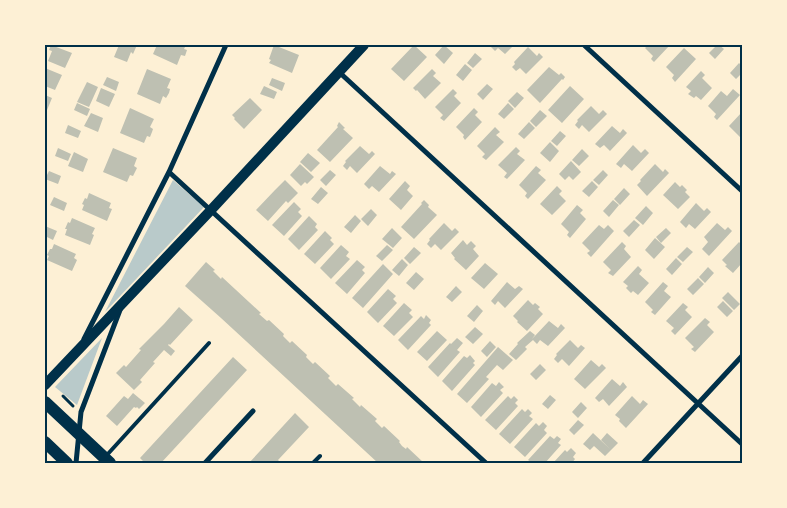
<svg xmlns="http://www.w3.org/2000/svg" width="787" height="508" font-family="Jost,sans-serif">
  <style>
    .green { fill: #b9caca }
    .building { fill: #bec0b2 }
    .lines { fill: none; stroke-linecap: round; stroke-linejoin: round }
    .path { stroke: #003049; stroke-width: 3 }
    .service { stroke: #003049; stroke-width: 4 }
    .minor { stroke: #003049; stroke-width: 5 }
    .secondary { stroke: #003049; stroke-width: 10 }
    .primary { stroke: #003049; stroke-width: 12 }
    .neatline { fill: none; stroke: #003049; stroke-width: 2 }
  </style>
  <rect width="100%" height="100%" fill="#fdf0d5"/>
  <!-- green -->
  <path class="green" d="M 173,180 L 204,207 L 105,312 Z
    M 102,338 L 77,405 L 55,387 Z"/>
  <!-- building -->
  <path class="building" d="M 51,45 L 72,53 L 65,68 L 48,61 L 52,51 L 49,50 Z
    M 119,45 L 137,45 L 133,54 L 131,52 L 127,62 L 114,57 Z
    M 157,45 L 186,45 L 184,49 L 187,50 L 185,56 L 181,55 L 177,65 L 153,54 Z
    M 274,45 L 299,55 L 292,73 L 269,63 L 271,60 L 269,59 Z
    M 414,45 L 427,57 L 404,81 L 391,69 Z
    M 444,45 L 453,53 L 444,64 L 435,55 Z
    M 493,45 L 514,45 L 505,54 L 498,48 L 495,51 L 491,47 Z
    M 648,45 L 670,45 L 654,62 L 651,59 L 653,56 L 645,48 Z
    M 717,45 L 719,45 L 724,49 L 715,59 L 709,53 Z
    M 528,47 L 537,56 L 539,53 L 543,57 L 526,74 L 520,68 L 516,71 L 512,67 L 515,64 L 514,62 Z
    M 684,48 L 696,59 L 675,82 L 672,78 L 674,75 L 666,67 Z
    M 475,53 L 482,59 L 473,68 L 467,63 Z
    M 739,63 L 742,66 L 742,73 L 736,79 L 730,73 Z
    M 465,64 L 472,70 L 463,81 L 456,75 Z
    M 549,67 L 559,75 L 561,73 L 565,77 L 563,80 L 562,79 L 540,103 L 527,90 Z
    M 45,68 L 62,75 L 55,90 L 45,86 Z
    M 147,69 L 171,79 L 167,88 L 170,89 L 169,93 L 166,98 L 163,96 L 160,104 L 137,94 Z
    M 432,69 L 436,73 L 433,76 L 441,83 L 425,99 L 417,90 L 416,91 L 413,88 Z
    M 701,71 L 705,75 L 702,78 L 712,88 L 701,100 L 696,96 L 694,98 L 688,94 L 691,91 L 686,87 Z
    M 107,77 L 119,82 L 116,91 L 103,85 Z
    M 272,78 L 285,83 L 282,91 L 269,85 Z
    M 87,82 L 98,87 L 89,107 L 77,102 Z
    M 487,84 L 493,89 L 483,100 L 477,94 Z
    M 264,86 L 277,92 L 274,99 L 260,94 Z
    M 570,86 L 584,99 L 562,123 L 548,110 Z
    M 101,88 L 115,94 L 109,107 L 96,101 Z
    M 453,89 L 457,93 L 454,96 L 461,103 L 444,121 L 440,118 L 443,115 L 435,107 Z
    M 733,89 L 740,95 L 717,120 L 714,117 L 716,114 L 708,106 L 721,91 L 727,96 Z
    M 517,92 L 524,98 L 515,108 L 508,101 Z
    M 45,95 L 52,98 L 45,115 Z
    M 250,98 L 262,110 L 244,129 L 234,119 L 235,118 L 232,115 Z
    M 77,103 L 90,109 L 87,116 L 74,110 Z
    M 508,103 L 514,109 L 504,119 L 498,114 Z
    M 591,106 L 599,114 L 603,110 L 607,114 L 589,132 L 582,125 L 579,129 L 575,125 L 578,121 L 577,120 Z
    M 130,108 L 154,119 L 150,127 L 153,129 L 152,132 L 150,137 L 147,136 L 144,143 L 120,133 Z
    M 474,108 L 478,112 L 475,115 L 482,122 L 465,140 L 463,137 L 464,135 L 456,127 Z
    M 540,110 L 547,116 L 536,127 L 530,121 Z
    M 742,112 L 742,135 L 740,137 L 729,126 Z
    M 91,113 L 103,118 L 98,132 L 84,126 Z
    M 339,122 L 345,128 L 343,129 L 353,138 L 330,162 L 317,150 L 338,127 L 337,126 Z
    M 529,122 L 535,128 L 524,139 L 518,134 Z
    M 68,125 L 81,131 L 78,138 L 65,133 Z
    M 612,126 L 620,133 L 623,129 L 627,133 L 610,151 L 604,145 L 600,148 L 595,144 Z
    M 495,127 L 500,132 L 496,135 L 504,142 L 486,160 L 482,157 L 485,154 L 477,146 Z
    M 560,131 L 566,136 L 557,146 L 551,141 Z
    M 550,142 L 559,151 L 550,162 L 540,153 Z
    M 633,145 L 641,153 L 645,149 L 649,153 L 632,171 L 624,164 L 621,168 L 616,164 Z
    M 360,146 L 369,154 L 372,151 L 375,154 L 357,173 L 350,166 L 347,170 L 343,166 L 346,162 L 345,161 Z
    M 516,147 L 520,151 L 517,154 L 525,160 L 507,179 L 504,177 L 507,173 L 498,165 Z
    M 58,148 L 71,154 L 68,161 L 55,156 Z
    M 113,148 L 137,158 L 134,166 L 137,168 L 133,176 L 130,175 L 127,182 L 103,172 Z
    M 582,149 L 589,156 L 579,166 L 572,160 Z
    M 74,152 L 88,159 L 83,172 L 68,166 Z
    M 308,153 L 320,163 L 311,172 L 300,162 Z
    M 571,161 L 581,172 L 573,180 L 569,176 L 565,180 L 559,174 Z
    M 300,164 L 314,177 L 307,184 L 305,182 L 301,186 L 290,175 Z
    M 655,164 L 663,172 L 665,169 L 669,173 L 647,196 L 637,185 L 641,181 L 640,180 Z
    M 380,166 L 390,174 L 392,171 L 396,174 L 379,192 L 372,186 L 369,189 L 364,184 Z
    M 536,166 L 541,170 L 538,173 L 546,180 L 528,199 L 525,196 L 527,193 L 519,185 Z
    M 330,170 L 336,175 L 326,186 L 320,180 Z
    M 603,170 L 608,175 L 599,185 L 593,180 Z
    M 49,171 L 61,176 L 58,184 L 45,179 Z
    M 285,180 L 298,193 L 288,203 L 286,201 L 268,221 L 256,210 L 275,190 Z
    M 405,181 L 410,186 L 407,190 L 413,196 L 401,210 L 389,199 Z
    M 592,181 L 598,187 L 589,197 L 582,191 Z
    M 675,182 L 680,187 L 682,185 L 687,190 L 685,192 L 690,197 L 678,209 L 663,195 Z
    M 557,186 L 562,191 L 559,194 L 566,201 L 552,215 L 540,204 Z
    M 321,187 L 328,193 L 318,204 L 311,199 Z
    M 624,188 L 630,194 L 620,205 L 614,199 Z
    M 89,193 L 111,203 L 109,208 L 112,209 L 107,221 L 82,210 L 84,205 L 82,204 L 85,198 L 87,199 Z
    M 54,197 L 67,203 L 64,211 L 50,205 Z
    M 424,200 L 429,205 L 428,207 L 437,215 L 414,239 L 401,227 L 422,204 L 421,203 Z
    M 613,200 L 619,205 L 609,217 L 603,211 Z
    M 294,202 L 301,209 L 298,212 L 302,216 L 284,236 L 272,225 Z
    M 696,203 L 704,211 L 707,208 L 711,212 L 695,229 L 689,224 L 686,228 L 680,222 Z
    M 577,205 L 583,210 L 580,213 L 586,219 L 570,238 L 567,235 L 569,232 L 561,224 Z
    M 646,206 L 653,213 L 643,225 L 635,218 Z
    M 371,209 L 377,215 L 368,226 L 361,219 Z
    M 355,215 L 361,221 L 351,233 L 344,227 Z
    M 309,216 L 317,224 L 315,227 L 318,230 L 299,250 L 288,239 Z
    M 72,218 L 95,228 L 92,234 L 94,235 L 90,245 L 65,235 L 67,229 L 65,229 L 68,222 L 70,223 Z
    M 634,220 L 640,225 L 629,237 L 623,231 Z
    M 444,223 L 452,231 L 455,228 L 459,232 L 441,250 L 435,244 L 431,248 L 427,244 L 430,240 L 429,239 Z
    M 717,223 L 725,230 L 728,227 L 732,231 L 709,256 L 702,249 L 708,242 L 704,237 Z
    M 599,225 L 604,229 L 608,225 L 614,231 L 591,257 L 587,253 L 590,251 L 582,243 Z
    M 45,226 L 57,231 L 53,240 L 45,236 Z
    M 392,228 L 402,238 L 393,248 L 382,239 Z
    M 666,228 L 671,233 L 661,243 L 656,237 Z
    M 325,231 L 332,238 L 330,240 L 334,244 L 315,264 L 304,254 Z
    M 655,238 L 665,247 L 654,259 L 645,250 Z
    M 463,240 L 467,245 L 471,241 L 476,246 L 473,249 L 479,256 L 466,270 L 454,259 L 455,258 L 451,253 Z
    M 622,242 L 626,246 L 624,249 L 631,257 L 613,276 L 608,273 L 611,270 L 603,262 Z
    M 739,242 L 742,245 L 742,263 L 733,273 L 725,266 L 727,265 L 722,260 Z
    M 54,244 L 76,254 L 74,258 L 77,260 L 72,271 L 47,260 L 49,256 L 47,255 L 50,249 L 52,249 Z
    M 341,245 L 349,252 L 346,256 L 350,259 L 331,279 L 320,268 Z
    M 387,245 L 393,250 L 382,261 L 376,256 Z
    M 414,247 L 421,253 L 410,264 L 404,258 Z
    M 687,247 L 693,252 L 683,262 L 677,257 Z
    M 676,258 L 682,264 L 672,275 L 666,269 Z
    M 402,259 L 408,265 L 399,276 L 392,270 Z
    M 357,260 L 365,267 L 362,270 L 365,273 L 347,294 L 335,283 Z
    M 206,262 L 215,270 L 213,271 L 221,279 L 222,277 L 261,313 L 259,314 L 267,321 L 269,320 L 284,334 L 283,336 L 290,343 L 292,341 L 307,355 L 306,357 L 313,364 L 315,362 L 330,376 L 328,378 L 336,386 L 338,384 L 354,398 L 352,399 L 360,407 L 361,405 L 377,419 L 375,421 L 382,428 L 384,426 L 400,441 L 399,442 L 402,446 L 406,449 L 407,447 L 424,463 L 378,463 L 221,318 L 185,286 Z
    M 485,263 L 498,274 L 484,289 L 471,278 Z
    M 383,264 L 393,274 L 363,308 L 352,298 Z
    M 638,266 L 642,270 L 639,274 L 649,283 L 638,295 L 633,291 L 631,293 L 626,288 L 628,286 L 623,282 Z
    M 708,267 L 714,273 L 705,283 L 699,277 Z
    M 416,272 L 424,279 L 414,290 L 406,283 Z
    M 698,278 L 704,284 L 693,295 L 687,289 Z
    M 507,282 L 515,289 L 519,286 L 523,289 L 505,308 L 498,301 L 495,305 L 491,301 Z
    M 663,282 L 668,286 L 664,291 L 671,297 L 655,315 L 651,312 L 653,310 L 645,302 Z
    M 456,286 L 462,292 L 452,302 L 446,297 Z
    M 388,289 L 396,296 L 393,299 L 397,303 L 378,323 L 367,312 Z
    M 728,292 L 740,304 L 734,310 L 722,298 Z
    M 528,300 L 533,305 L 535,303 L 540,307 L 538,309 L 543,314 L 527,331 L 517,322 L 518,321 L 513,316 Z
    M 723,301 L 733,311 L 727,317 L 717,307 Z
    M 404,303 L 412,310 L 409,313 L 413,317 L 394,336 L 383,326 Z
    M 683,303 L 688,307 L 685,310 L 692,317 L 675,335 L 671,331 L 674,328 L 666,321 Z
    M 477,305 L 483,311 L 474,322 L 467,316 Z
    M 179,307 L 193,320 L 170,345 L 169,344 L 168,345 L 175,351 L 171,356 L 164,350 L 153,362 L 155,363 L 140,380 L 142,382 L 134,390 L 116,373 L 124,365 L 126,367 L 141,350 L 139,349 L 164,324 Z
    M 426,315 L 431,320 L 429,323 L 431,325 L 408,350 L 398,340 L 421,316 L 424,319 Z
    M 705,318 L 710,322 L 707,325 L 714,332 L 695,352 L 691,349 L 694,347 L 685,338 Z
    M 549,321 L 558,328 L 561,324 L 565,328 L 548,346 L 540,340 L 537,344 L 532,339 Z
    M 475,327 L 483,334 L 473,344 L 465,337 Z
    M 437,331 L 447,340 L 427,361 L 417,352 Z
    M 530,331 L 535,335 L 532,339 L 533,340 L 525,347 L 527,349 L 516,360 L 509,354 L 518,344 L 517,343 Z
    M 457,338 L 463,343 L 457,350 L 460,352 L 438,377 L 428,367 L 450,343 L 451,344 Z
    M 570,340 L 578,348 L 581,345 L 585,348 L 569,366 L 562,359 L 558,363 L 554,359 L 557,355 L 556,354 Z
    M 490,341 L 496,347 L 487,357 L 481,351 Z
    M 498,347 L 513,360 L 503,370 L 497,365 L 486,377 L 489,379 L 467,403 L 457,394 Z
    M 470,355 L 475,361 L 473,363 L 475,365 L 452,391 L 442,381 L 464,356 L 467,358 Z
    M 233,357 L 247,370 L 161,463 L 145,463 L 140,458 Z
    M 591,360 L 599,367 L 602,364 L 606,368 L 585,389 L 574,379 Z
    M 540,364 L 546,370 L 536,380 L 530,374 Z
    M 612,379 L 620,386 L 623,382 L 627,387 L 609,406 L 603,399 L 599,402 L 595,398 Z
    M 499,382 L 504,387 L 500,390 L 503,393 L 481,417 L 471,407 L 492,383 L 496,386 Z
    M 133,393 L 145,403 L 139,409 L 137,407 L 136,408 L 134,407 L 117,426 L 106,416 L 124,396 L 128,399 Z
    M 550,395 L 556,400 L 548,409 L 542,404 Z
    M 508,396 L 511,399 L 514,396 L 518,400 L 515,403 L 518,406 L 496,430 L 485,420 Z
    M 632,396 L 640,404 L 643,400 L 648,404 L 626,428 L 619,421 L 620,419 L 615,415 Z
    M 581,402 L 587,408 L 578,418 L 572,412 Z
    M 522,409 L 525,412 L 528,409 L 532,413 L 529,416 L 533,419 L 510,444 L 499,434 Z
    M 295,413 L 309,427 L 278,460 L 281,463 L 249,463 Z
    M 578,420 L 584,425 L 574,435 L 569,430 Z
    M 543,422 L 547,426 L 544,430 L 547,433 L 525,457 L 514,447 L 536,423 L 539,426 Z
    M 593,433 L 611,450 L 605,456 L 594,446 L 590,450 L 583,444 Z
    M 607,433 L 618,443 L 611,450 L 601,440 Z
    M 550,436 L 554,439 L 557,436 L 561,439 L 558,443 L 561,445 L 545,463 L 532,463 L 528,460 Z
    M 571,448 L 576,453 L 573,457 L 575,459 L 572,463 L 553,463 L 565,450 L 567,452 Z"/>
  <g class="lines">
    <!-- path -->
    <path class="path" d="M 63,396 L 73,406"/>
    <!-- service -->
    <path class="service" d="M 106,456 L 209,343
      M 313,463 L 320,456"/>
    <!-- minor -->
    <path class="minor" d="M 584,45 L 742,191
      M 339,72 L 742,444
      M 169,172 L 486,463
      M 84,339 L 169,172 L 226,45
      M 76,463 L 81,412 L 120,310
      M 205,463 L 253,411
      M 643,463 L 742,356"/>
    <!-- secondary -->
    <path class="secondary" d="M 45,385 L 211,210 L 364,45"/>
    <!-- primary -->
    <path class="primary" d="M 45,402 L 110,463
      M 45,442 L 67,463"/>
  </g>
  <!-- border -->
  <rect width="787" height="508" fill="none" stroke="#fdf0d5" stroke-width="92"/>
  <rect x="46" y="46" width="695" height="416" class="neatline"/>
</svg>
